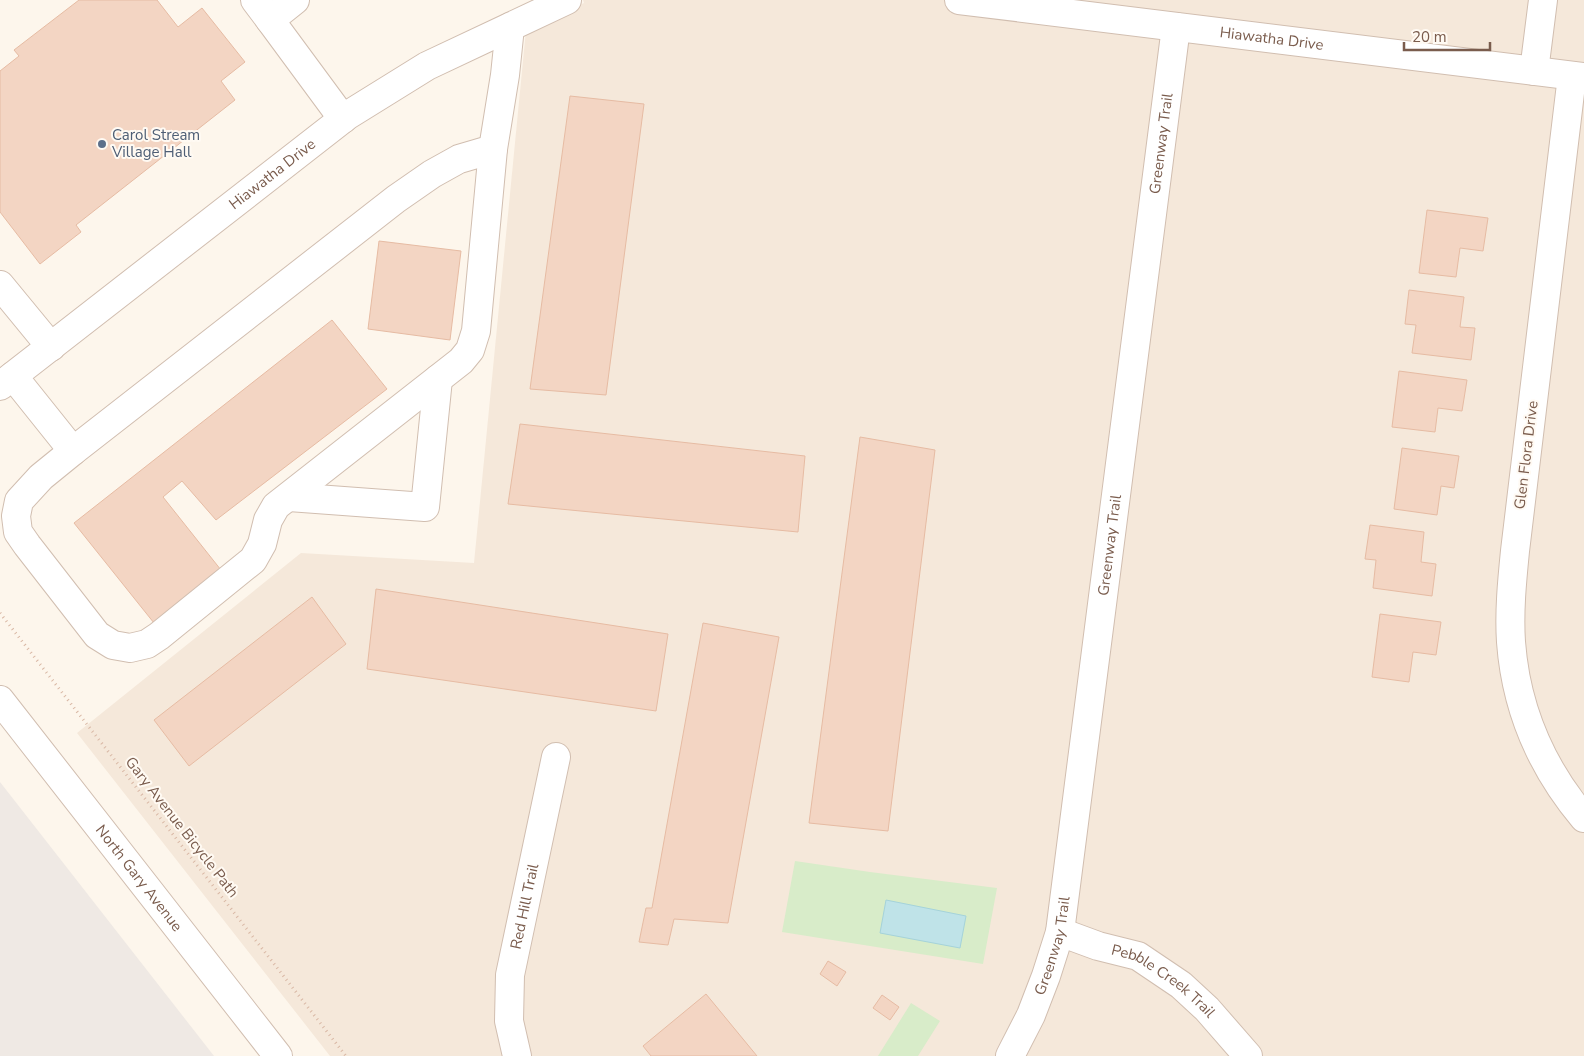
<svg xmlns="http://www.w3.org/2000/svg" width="1584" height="1056" font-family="'Nunito Sans',sans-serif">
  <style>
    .residential { fill: #f5e8da }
    .industrial { fill: #efe9e4 }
    .green { fill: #d8ecc9 }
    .water { fill: #bfe3e8; stroke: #a5d3da }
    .building { fill: #f3d5c3; stroke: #e6bba3 }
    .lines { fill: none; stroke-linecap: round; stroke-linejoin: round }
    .minor-casing { stroke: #d1beb0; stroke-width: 30 }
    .path { stroke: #d9b8a5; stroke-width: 3; stroke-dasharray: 1 4; stroke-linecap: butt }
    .minor { stroke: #fff; stroke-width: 28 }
    .service-dot { fill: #5c6f8a; stroke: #fffaf3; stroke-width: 2 }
    .labels { text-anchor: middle; stroke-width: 4; stroke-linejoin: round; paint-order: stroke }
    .street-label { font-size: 15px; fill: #7a5c4d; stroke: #fffaf3 }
    .service-label { font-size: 15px; fill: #4e5e75; stroke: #fffaf3; text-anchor: start }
  </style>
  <rect width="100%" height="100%" fill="#fdf6ec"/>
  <!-- residential -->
  <path class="residential" d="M 583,0 L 1584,0 L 1584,1056 L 330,1056 L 77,733 L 301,553 L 474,563 L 526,30 L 584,3 Z"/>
  <!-- industrial -->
  <path class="industrial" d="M 0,782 L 214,1056 L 0,1056 Z"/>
  <!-- green -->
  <path class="green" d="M 795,861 L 870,872 L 997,888 L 983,964 L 782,932 Z
    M 911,1003 L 940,1021 L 918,1056 L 878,1056 Z"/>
  <!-- water -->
  <path class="water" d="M 886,900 L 966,916 L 960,948 L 880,933 Z"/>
  <!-- building -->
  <path class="building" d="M 79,0 L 157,0 L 178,27 L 202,8 L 245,62 L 221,81 L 235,100 L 76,225 L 81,232 L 40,264 L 0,212 L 0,71 L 19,56 L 14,50 Z
    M 570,96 L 644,104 L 606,395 L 530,389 Z
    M 1427,210 L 1488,218 L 1483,251 L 1460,248 L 1456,277 L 1419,273 Z
    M 379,241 L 461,251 L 450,340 L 368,329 Z
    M 1409,290 L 1464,297 L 1460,327 L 1475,328 L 1471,360 L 1412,353 L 1416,325 L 1405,324 Z
    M 332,320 L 387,389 L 216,520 L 182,481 L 163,497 L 221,570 L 154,623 L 74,523 Z
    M 1399,371 L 1467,380 L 1462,411 L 1438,408 L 1435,432 L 1392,427 Z
    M 520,424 L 805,456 L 798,532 L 508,504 Z
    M 860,437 L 935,450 L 888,831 L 809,823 Z
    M 1402,448 L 1459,456 L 1454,488 L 1441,486 L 1437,515 L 1394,509 Z
    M 1370,525 L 1424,532 L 1421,562 L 1436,564 L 1432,596 L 1373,588 L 1376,560 L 1365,559 Z
    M 376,589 L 668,634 L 656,711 L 367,669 Z
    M 312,597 L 346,644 L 189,766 L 154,720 Z
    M 1380,614 L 1441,622 L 1436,655 L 1413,652 L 1409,682 L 1372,677 Z
    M 703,623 L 779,637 L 728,923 L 674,919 L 668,945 L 639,942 L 646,908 L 652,908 Z
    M 828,961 L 846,972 L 837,986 L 820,974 Z
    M 706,994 L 757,1056 L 651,1056 L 643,1046 Z
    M 882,995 L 899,1007 L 890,1020 L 873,1008 Z"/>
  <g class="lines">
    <!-- minor casing -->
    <g class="minor-casing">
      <g id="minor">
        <path d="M 255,0 L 270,20"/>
        <path d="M 295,0 L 270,20 L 343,119"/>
        <path id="s1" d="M 959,0 L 1584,77"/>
        <path d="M 1534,71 L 1543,0"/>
        <path d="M 1572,76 L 1515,551 C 1512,581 1509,612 1511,642 C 1516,709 1541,767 1584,818"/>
        <path d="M 0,285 L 51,347"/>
        <path d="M 13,376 L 73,451 L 396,199 L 432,174 L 459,159 L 493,149 L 505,75 L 510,27"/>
        <path id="s2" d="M 0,386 L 348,115 L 427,66 L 567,0"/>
        <path d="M 73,451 L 41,477 L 19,501 L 16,516 L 18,532 L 27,545 L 97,635 L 113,645 L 130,648 L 147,644 L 159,636 L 253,560 L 262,544 L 268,520 L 276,506 L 461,361 L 470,350 L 476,331 L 493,149"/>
        <path d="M 289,497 L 425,507 L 438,379"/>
        <path id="s3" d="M 0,700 L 278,1056"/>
        <path id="s4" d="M 1060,932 L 1098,946 L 1138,956 L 1181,985 L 1207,1009 L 1248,1056"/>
        <path id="s5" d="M 517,1056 L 509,1021 L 510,975 L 556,757"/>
        <path id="s6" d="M 1010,1056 L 1031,1015 L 1046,976 L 1060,932 L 1176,27"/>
      </g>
    </g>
    <!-- path -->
    <path class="path" d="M 0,613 L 346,1056"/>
    <!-- minor -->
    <use href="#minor" class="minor"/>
  </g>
  <!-- markers -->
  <circle class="service-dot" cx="102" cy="144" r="5"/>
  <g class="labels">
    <!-- street labels -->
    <g class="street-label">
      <text dy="5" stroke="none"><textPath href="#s1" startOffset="315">Hiawatha Drive</textPath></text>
      <text dy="5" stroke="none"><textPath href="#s6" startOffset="929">Greenway Trail</textPath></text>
      <text dy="5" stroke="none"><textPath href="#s2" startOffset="345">Hiawatha Drive</textPath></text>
      <text transform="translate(1526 455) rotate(-83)" y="5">Glen Flora Drive</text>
      <text dy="5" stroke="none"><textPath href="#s6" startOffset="524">Greenway Trail</textPath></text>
      <text transform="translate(182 827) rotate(52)" y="5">Gary Avenue Bicycle Path</text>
      <text dy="5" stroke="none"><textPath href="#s3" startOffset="226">North Gary Avenue</textPath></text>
      <text dy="5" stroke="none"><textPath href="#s5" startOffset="152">Red Hill Trail</textPath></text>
      <text dy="5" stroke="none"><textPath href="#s6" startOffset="119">Greenway Trail</textPath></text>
      <text dy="5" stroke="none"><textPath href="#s4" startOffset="116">Pebble Creek Trail</textPath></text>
    </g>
    <!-- service labels -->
    <g class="service-label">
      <text x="112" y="140">Carol Stream<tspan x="112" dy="17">Village Hall</tspan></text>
    </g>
  </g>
  <!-- scale -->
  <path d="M1404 42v8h86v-8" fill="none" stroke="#7a5c4d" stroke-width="2.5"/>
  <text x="1412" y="42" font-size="15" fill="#7a5c4d" stroke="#fffaf3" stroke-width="4" paint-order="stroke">20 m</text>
</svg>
